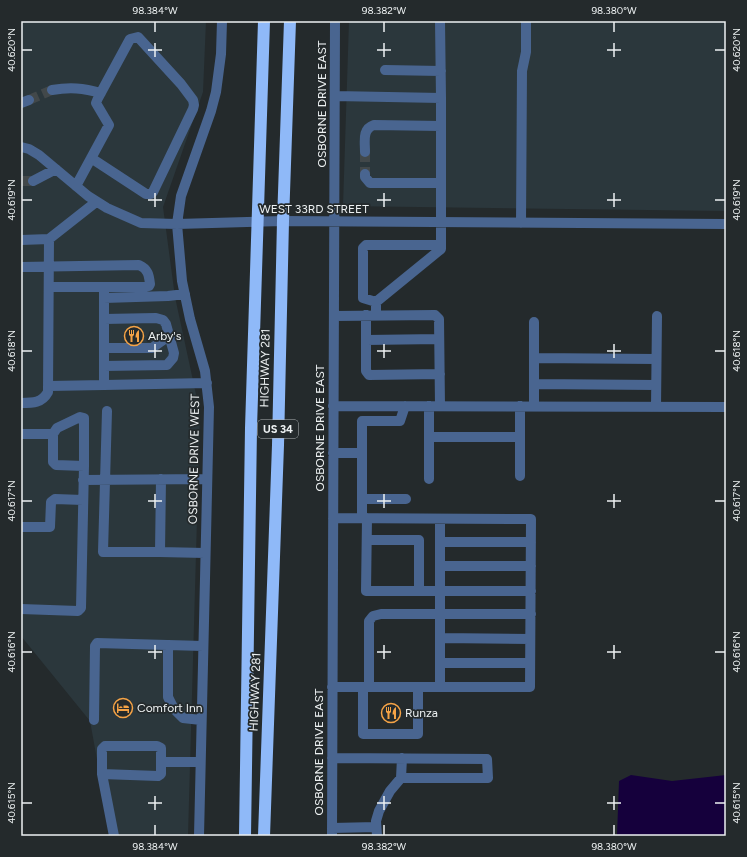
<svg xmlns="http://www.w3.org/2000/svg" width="747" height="857" font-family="Figtree,sans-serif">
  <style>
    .built { fill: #2b373c }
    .water { fill: #15003c }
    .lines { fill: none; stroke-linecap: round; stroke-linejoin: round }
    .minor-tunnel { stroke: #42484a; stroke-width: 10; stroke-dasharray: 10 5; stroke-linecap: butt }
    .minor { stroke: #496590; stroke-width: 10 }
    .highway { stroke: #8fb9f8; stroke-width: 12 }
    .ticks { fill: none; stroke: #edf1f2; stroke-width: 1.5 }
    .labels { text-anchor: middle; stroke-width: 3.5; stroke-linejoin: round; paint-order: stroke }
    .shield { fill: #242a2c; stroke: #b1b5b7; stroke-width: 1 }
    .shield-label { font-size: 11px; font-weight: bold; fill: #edf1f2 }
    .street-label { font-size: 12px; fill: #edf1f2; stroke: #242a2c }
    .poi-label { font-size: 12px; fill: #edf1f2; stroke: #242a2c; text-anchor: start }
    .neatline { fill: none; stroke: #edf1f2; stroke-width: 1.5 }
    .ticks-label { font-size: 10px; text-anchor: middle; fill: #edf1f2 }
  </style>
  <rect width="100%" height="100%" fill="#242a2c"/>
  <!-- built -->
  <path class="built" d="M 21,21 L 206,21 L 203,92 L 163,207 L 175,297 L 200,413 L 188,836 L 111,836 L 90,721 L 21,636 Z
    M 349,21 L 726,21 L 726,211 L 343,206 Z"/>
  <!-- water -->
  <path class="water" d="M 631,775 L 672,781 L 726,775 L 726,836 L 617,836 L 619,781 Z"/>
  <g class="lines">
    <!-- minor-tunnel -->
    <path class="minor-tunnel" d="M 29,100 L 52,90
      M 365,152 L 365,174
      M 21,181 L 33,181"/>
    <!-- minor -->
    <path class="minor" d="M 385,70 L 441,71
      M 52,90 C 70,87 83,88 101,93
      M 335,96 L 441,98 L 440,21
      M 21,103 L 29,100
      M 21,147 L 29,149 L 39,155 L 88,196 L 107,208 L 141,223 L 177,224 L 283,221 L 726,224
      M 365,152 C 365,141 362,129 374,125 L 441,126
      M 365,174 L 365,177 L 370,183 L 441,183
      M 33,181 L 56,169
      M 76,186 L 109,125 L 96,103 L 98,98 L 130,39 L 138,37 L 181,84 L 193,100 L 194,105 L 193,109 L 153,192 L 151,194 L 146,194 L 91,158
      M 521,223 L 522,71 L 526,52 L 526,21
      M 21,240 L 49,239 L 96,202
      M 21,267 L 139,265 C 148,269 149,275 150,284 L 149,286 L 145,287 L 49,287
      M 104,288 L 104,385 L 207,383
      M 104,298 L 168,296 L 185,294
      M 376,302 L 363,298 L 363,248 L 366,245 L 441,245
      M 366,315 L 366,371 L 369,375 L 440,374
      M 376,315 L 376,302 L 441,249 L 441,98
      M 334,316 L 435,315 L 439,319 L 440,406
      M 104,319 L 156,318 L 163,320 L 166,324 L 174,353 L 173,358 L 167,365 L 104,366
      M 366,340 L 439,339
      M 104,348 L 152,348 L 166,338 L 168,335
      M 534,358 L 534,322
      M 534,384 L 534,358 L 656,359
      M 49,386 L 104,385
      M 21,403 C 33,403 42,403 48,392 L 49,239
      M 333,406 L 726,407
      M 534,406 L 534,384 L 656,385
      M 656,407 L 657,316
      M 107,411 L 103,552 L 160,552
      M 21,434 L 53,434 L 53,462 L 56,465 L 84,466 L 81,608 L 78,611 L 21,609
      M 53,434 L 57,428 L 80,417 L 84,418 L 84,466
      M 429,437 L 520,437
      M 333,453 L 362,453
      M 520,476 L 520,406
      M 161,479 L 160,552 L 205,553
      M 429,479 L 429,406
      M 83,480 L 207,479
      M 362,499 L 406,499
      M 362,518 L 362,421 L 400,421 L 405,406
      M 367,518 L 366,591 L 440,591 L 440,519
      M 21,527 L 50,527 L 51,502 L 55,499 L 83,500
      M 367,540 L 419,540 L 419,591
      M 440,542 L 531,542
      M 440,566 L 531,566
      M 440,638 L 530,639
      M 168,645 L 168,697 L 174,709 L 183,718 L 201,720
      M 440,663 L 530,663
      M 332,687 L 530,687 L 531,519 L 333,518
      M 363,687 L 363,734 L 418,734 L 418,687
      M 369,687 L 369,621 L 373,616 L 381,614 L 531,614
      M 440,687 L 440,591 L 531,591
      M 94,720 L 95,646 L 97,643 L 203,646
      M 332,758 L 487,759 L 488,778 L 401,778
      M 161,762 L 161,774 L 158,776 L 102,774 L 102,749 L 105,746 L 157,746 L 161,748 L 161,762 L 200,762
      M 102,774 L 114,836
      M 332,828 L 376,827
      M 199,836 L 209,407 L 205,371 L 190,319 L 182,281 L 177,224 L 181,196 L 211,111 L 216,92 L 221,54 L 222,21
      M 332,836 L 335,21
      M 377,836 L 376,821 L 379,811 L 390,791 L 401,778 L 402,758"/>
    <!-- highway -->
    <path class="highway" d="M 245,836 L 251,428 L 264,21
      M 264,836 L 278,445 L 283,221 L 290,21"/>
  </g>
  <!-- ticks -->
  <path class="ticks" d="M 155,22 L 155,32M 384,22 L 384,32M 614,22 L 614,32M 155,43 L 155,57M 384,43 L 384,57M 614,43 L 614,57M 22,50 L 32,50M 148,50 L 162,50M 377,50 L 391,50M 607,50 L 621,50M 715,50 L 725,50M 155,193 L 155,207M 384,193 L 384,207M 614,193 L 614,207M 22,200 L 32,200M 148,200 L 162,200M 377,200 L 391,200M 607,200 L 621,200M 715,200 L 725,200M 155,344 L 155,358M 384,344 L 384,358M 614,344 L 614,358M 22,351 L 32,351M 148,351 L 162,351M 377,351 L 391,351M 607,351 L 621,351M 715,351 L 725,351M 155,494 L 155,508M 384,494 L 384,508M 614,494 L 614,508M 22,501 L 32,501M 148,501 L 162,501M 377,501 L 391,501M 607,501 L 621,501M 715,501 L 725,501M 155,645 L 155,659M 384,645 L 384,659M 614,645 L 614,659M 22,652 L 32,652M 148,652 L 162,652M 377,652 L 391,652M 607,652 L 621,652M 715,652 L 725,652M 155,796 L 155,810M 384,796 L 384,810M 614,796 L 614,810M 22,803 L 32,803M 148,803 L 162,803M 377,803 L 391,803M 607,803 L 621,803M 715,803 L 725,803M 155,825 L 155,835M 384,825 L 384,835M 614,825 L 614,835"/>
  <!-- icons -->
  <defs>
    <g id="restaurant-ring" transform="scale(1)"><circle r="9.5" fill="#242a2c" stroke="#f5a346" stroke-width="1.5"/><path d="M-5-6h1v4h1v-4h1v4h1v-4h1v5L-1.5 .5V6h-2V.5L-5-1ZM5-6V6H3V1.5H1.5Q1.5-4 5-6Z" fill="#f5a346"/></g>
    <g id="hotel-ring" transform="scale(1)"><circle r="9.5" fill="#242a2c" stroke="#f5a346" stroke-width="1.5"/><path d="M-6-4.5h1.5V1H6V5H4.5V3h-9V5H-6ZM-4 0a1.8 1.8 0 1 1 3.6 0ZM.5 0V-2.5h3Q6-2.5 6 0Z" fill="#f5a346"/></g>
  </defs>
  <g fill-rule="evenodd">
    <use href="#restaurant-ring" x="134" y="336"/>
    <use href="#hotel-ring" x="123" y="708"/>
    <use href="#restaurant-ring" x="391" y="713"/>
  </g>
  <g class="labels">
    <!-- shield labels -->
    <rect class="shield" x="258" y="420" width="40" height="18" rx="3"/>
    <g class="shield-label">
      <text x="278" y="433">US 34</text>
    </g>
    <!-- street labels -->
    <g class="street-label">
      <text transform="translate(322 104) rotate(-90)" y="4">OSBORNE DRIVE EAST</text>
      <text x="314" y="213">WEST 33RD STREET</text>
      <text transform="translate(265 368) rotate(-89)" y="4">HIGHWAY 281</text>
      <text transform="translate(320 428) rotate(-90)" y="4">OSBORNE DRIVE EAST</text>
      <text transform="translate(194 459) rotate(-89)" y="4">OSBORNE DRIVE WEST</text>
      <text transform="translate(255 692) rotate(-88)" y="4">HIGHWAY 281</text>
      <text transform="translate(319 752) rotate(-90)" y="4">OSBORNE DRIVE EAST</text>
    </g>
    <!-- poi labels -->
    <g class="poi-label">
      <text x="148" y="340">Arby's</text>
      <text x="137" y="712">Comfort Inn</text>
      <text x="405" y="717">Runza</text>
    </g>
  </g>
  <!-- border -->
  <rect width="747" height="857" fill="none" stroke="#242a2c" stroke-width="44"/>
  <rect x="22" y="22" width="703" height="813" class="neatline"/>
  <g class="ticks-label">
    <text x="155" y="14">98.384°W</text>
    <text x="384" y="14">98.382°W</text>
    <text x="614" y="14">98.380°W</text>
    <text transform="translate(11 50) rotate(-90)" y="4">40.620°N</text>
    <text transform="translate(736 50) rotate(-90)" y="4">40.620°N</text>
    <text transform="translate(11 200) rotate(-90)" y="4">40.619°N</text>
    <text transform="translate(736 200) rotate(-90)" y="4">40.619°N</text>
    <text transform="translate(11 351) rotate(-90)" y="4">40.618°N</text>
    <text transform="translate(736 351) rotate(-90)" y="4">40.618°N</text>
    <text transform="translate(11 501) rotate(-90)" y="4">40.617°N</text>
    <text transform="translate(736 501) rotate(-90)" y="4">40.617°N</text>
    <text transform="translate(11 652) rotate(-90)" y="4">40.616°N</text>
    <text transform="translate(736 652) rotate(-90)" y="4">40.616°N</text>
    <text transform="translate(11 803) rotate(-90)" y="4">40.615°N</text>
    <text transform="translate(736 803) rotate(-90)" y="4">40.615°N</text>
    <text x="155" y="850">98.384°W</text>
    <text x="384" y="850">98.382°W</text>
    <text x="614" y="850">98.380°W</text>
  </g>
</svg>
